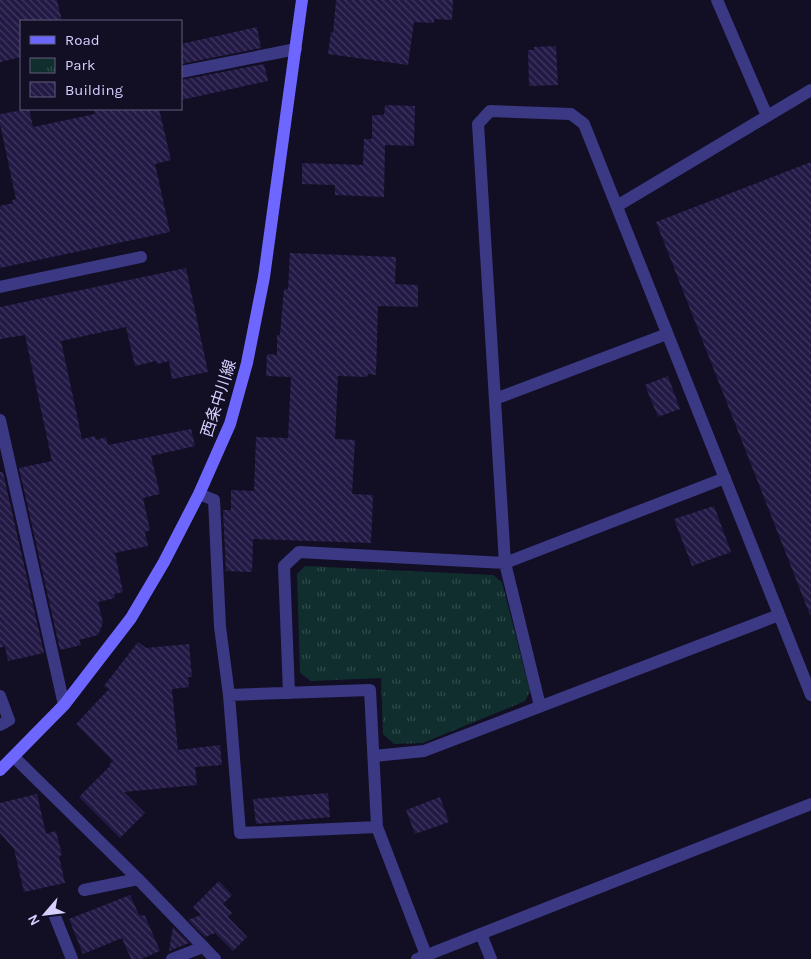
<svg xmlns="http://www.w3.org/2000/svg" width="811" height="959" font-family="Karla,'Noto Sans JP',sans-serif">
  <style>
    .park { fill: url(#park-tufts) }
    .building { fill: url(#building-back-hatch) }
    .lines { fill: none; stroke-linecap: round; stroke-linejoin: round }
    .service { stroke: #3b3884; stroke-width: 12 }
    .minor { stroke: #3b3884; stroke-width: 12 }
    .tertiary { stroke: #3b3884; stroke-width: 12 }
    .secondary { stroke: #6d67ff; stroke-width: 12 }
    .labels { text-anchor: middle; stroke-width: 4; stroke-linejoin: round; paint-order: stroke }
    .street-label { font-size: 16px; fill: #d6d0ff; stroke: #120e24 }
  </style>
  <defs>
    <pattern id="park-tufts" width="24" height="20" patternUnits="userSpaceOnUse" patternTransform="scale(1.25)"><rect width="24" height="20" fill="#102e2d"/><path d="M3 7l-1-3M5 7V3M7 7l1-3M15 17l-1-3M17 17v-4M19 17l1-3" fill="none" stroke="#324b4c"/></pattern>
    <pattern id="building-back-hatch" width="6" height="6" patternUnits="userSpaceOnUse" patternTransform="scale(1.25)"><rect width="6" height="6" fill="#231945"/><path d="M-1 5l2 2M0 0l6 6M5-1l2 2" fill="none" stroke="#423961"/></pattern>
  </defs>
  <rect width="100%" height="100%" fill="#120e24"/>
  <!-- park -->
  <path class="park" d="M 305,566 L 493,575 L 502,582 L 530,691 L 525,701 L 423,743 L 394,744 L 383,734 L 381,678 L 311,681 L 300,673 L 297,574 Z"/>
  <!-- building -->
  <path class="building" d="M 0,0 L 57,0 L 62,21 L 20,21 L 21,57 L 0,62 Z
    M 336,0 L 453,0 L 452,20 L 434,19 L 434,23 L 414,22 L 408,65 L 328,54 L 331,32 L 333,33 Z
    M 257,27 L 261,48 L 181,64 L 181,44 Z
    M 556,46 L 558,85 L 529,86 L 528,50 L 534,50 L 534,47 Z
    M 264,64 L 268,81 L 181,100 L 181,80 Z
    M 385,105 L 415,106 L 414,146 L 385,145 L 384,197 L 335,195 L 335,185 L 302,184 L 302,163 L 363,165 L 364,139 L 372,139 L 372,115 L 384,115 Z
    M 29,109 L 33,127 L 95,114 L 94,109 L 159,109 L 171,160 L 155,164 L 170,232 L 0,268 L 0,206 L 13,203 L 12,200 L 16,199 L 0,124 L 0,114 Z
    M 811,162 L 811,614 L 810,615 L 656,222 Z
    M 290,253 L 396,257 L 395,284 L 418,285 L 418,307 L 378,306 L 376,375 L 368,374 L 367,377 L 338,376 L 335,439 L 355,440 L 352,494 L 373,495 L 371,543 L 253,539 L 252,572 L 226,571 L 223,510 L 231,510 L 231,490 L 254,491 L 256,437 L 288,438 L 291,377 L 266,376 L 267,354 L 277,355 L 277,335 L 280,335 L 284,289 L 288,289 Z
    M 186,268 L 208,372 L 172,379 L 169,361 L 157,364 L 156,361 L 135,366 L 126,327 L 61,341 L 82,439 L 95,436 L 96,440 L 106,437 L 108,445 L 191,429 L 195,446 L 151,456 L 160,494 L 143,498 L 150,530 L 145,532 L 148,546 L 115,553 L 123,592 L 114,594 L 115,598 L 98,602 L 103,623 L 98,635 L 79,640 L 81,645 L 60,650 L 19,468 L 52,461 L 25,335 L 0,339 L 0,307 Z
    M 668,376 L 680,409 L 658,417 L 645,385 Z
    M 0,472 L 3,472 L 44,653 L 8,661 L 5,646 L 0,648 Z
    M 714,506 L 731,552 L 692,566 L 674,519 Z
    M 138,642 L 146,648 L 189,644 L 192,677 L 188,677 L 189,687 L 172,689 L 178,750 L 220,745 L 222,765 L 195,767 L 197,785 L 124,792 L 145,813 L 120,838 L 79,797 L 110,766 L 109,765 L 113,761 L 76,724 L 109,689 L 104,686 Z
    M 328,793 L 330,817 L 256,824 L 253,799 Z
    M 37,794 L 46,834 L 56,831 L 62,855 L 59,856 L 65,883 L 24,892 L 14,849 L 0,833 L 0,803 Z
    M 440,797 L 449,822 L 415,834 L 406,810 Z
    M 219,881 L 232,895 L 223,904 L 232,913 L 228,917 L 247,937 L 233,951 L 215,933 L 205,937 L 188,920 L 201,915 L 193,907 Z
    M 130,895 L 139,915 L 145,916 L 160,951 L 141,959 L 131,959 L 122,938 L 83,954 L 69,919 Z
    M 173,927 L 189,943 L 169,951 Z"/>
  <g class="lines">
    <!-- service -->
    <path class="service" d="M 181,72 L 296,49
      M 0,287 L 141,257
      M 0,696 L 9,720 L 0,725
      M 84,890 L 138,879
      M 54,914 L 72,959"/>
    <!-- minor -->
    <path class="minor" d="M 717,0 L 767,116
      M 495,399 L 667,334
      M 0,420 L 64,705
      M 199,494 L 214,500 L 220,627 L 229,695 L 240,833 L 377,827
      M 289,693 L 284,566 L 299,552 L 505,563 L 725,478
      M 229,695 L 370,690 L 377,827 L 426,955
      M 540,706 L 505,563 L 478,124 L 490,111 L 571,114 L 584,124 L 811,695
      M 374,756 L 424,751 L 779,615
      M 481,934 L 491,959
      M 172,959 L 203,947"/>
    <!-- tertiary -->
    <path class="tertiary" d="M 617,206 L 811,90
      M 14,757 L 138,879 L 215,959
      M 417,959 L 811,804"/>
    <!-- secondary -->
    <path class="secondary" d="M 0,770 L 64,705 L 131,618 L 164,562 L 199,494 L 230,424 L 247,363 L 264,277 L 302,0"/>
  </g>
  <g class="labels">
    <!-- street labels -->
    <g class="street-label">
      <text transform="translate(218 398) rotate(-72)" y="6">西条中川線</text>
    </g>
  </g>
  <!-- legend -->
  <rect x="20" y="20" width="162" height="90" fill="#120e24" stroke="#605c7c"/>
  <rect x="30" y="36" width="25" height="8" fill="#6d67ff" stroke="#605c7c"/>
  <text x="65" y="45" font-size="15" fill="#d6d0ff">Road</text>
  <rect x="30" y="58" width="25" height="15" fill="url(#park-tufts)" stroke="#605c7c"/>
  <text x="65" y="70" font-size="15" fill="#d6d0ff">Park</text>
  <rect x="30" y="82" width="25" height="15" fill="url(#building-back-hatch)" stroke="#605c7c"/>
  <text x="65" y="95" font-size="15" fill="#d6d0ff">Building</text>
  <!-- north arrow -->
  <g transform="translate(45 914) rotate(242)" stroke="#120e24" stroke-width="4" paint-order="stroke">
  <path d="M0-4L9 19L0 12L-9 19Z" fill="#d6d0ff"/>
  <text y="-8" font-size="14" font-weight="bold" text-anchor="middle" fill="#d6d0ff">N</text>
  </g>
</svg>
